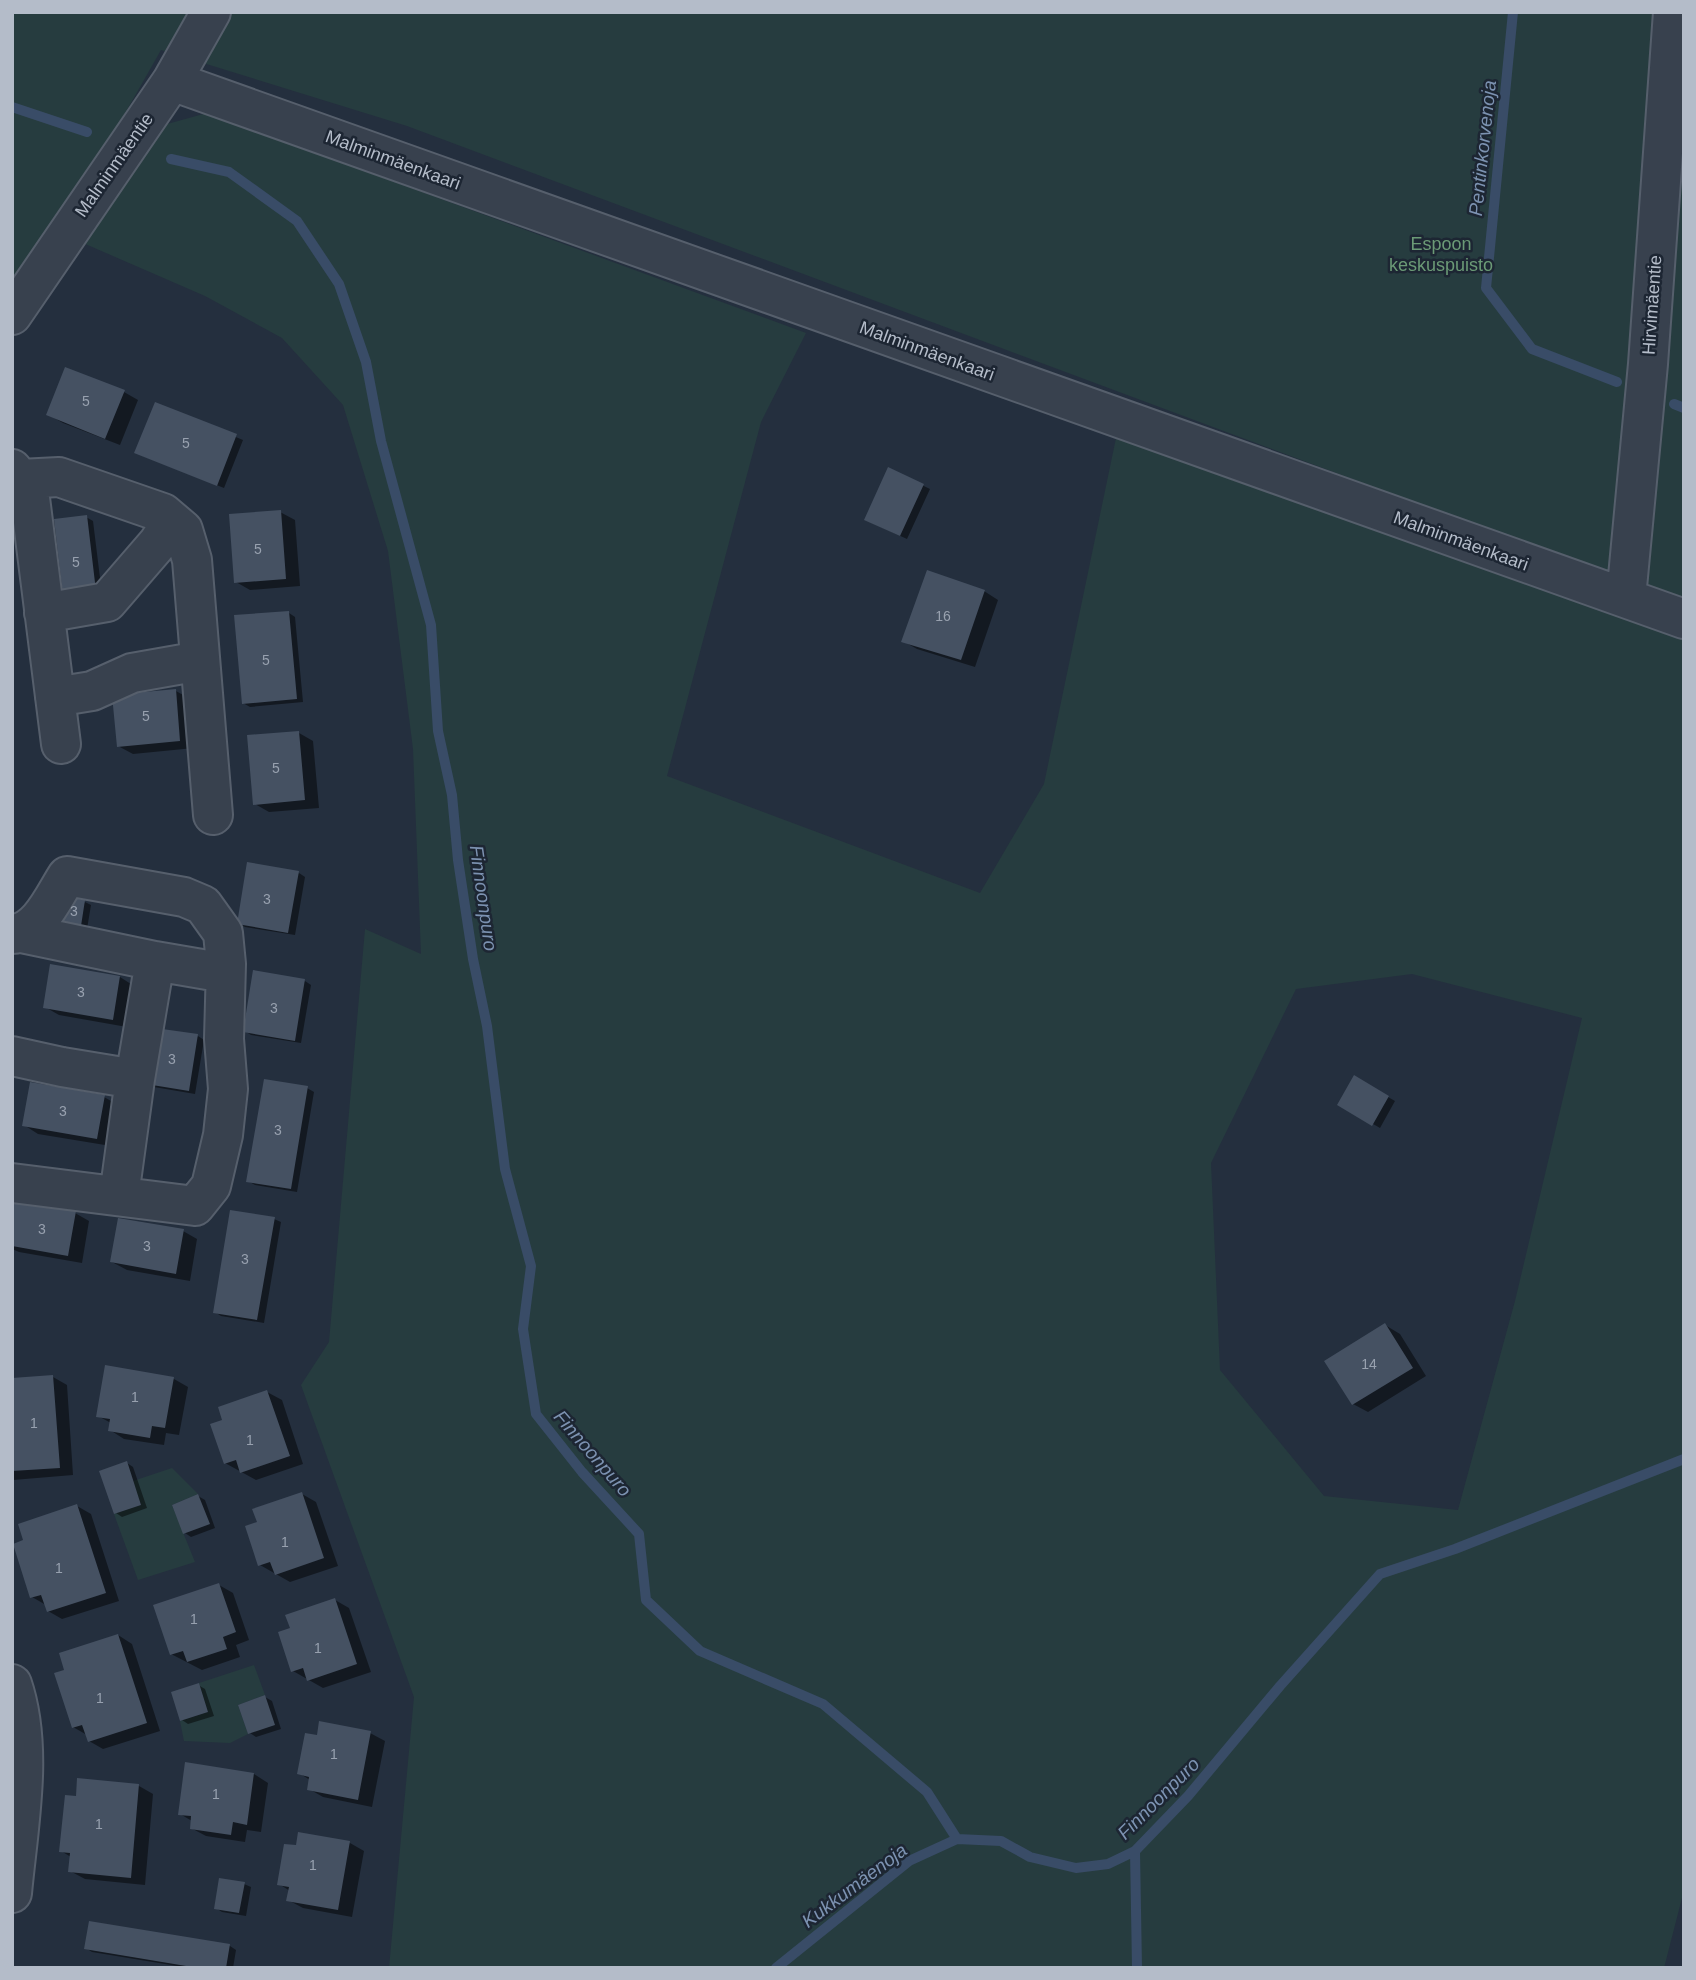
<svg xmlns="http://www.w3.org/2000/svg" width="1696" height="1980" font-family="Arial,sans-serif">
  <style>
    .green { fill: #263c3f; fill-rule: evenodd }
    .shadow { fill: #0007 }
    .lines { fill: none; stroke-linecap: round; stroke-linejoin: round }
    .stream { stroke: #394c67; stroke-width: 10 }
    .building { fill: #455162 }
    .minor-casing { stroke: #565f6c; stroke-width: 42 }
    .minor { stroke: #38414e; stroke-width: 38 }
    .labels { text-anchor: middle; stroke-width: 5; stroke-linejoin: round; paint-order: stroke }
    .number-label { font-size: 14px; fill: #98a1af }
    .street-label { font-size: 18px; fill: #b4bcc9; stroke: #1d2633 }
    .park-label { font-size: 18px; fill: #6b9a76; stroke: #1d2633 }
    .water-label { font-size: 19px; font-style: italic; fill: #7c92b1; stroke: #1d2633 }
  </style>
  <rect width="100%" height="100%" fill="#242f3e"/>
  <!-- green -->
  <path class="green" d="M 12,12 L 1684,12 L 1684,603 L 407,126 L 161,50 L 12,312 Z
    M 207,113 L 806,333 L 761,422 L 667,776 L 980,893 L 1044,784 L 1116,438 L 1621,610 L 1684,634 L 1684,1890 L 1664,1968 L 389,1968 L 414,1697 L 301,1385 L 329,1342 L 365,929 L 421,954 L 413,749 L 388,551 L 343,405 L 282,338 L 205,296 L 83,243 L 160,126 ZM 1412,974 L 1582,1018 L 1515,1301 L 1458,1510 L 1324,1496 L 1220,1370 L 1211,1163 L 1296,989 Z
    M 172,1468 L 198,1494 L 172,1505 L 195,1562 L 138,1580 L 114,1514 L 141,1505 L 133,1481 Z
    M 254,1665 L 265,1695 L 238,1705 L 248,1734 L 230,1743 L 184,1741 L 180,1721 L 208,1712 L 199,1683 Z"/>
  <!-- shadow -->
  <path class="shadow" d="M 124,392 L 138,400 L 120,445 L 63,423 L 49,415 Z
    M 156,404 L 243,440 L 224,488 L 143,456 Z
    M 889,469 L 930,489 L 907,539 L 872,523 Z
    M 280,512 L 295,520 L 300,586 L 250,590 L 236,582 Z
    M 86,517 L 93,521 L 102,594 L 72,597 Z
    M 984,591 L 998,600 L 975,667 L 917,649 L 903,641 Z
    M 289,613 L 295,617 L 303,702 L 250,707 L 243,703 Z
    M 176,691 L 190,699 L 194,748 L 133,754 L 118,746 Z
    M 299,733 L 313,741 L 319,808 L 269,812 L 255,804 Z
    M 299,873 L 305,877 L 295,935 L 245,927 L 239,923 Z
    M 85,902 L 91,905 L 87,929 L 71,926 Z
    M 120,977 L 134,986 L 127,1027 L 59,1015 L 45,1007 Z
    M 305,981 L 311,985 L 301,1043 L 251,1035 L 245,1031 Z
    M 198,1036 L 204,1040 L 195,1094 L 154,1087 L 147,1083 Z
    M 1355,1078 L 1395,1101 L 1380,1128 L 1339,1104 Z
    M 307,1088 L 314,1092 L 297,1192 L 255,1185 L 248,1181 Z
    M 104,1097 L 118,1105 L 111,1146 L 38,1134 L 24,1125 Z
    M 12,1203 L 75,1213 L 89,1221 L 82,1263 L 19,1252 L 12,1249 Z
    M 274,1219 L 281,1222 L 264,1323 L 221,1316 L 215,1312 Z
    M 183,1231 L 197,1239 L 190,1281 L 127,1270 L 112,1262 Z
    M 1385,1325 L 1400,1334 L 1426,1376 L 1368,1412 L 1353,1404 Z
    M 53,1377 L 67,1385 L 73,1475 L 13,1480 L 12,1379 Z
    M 174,1379 L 188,1387 L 179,1435 L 166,1433 L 164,1445 L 124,1439 L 110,1430 L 111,1423 L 98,1416 Z
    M 267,1392 L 282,1400 L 303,1464 L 256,1480 L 225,1463 Z
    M 127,1463 L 133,1467 L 147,1508 L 122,1517 L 116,1513 Z
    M 302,1494 L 316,1502 L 338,1566 L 290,1582 L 260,1565 L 259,1523 Z
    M 198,1496 L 205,1500 L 215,1528 L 191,1537 L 185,1533 Z
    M 77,1506 L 91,1514 L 119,1601 L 62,1619 L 48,1611 L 46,1605 L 32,1597 Z
    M 219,1585 L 233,1593 L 249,1640 L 236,1645 L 240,1657 L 202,1670 L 171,1654 Z
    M 335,1600 L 349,1608 L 371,1672 L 323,1688 L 293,1671 L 292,1629 Z
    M 118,1635 L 132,1644 L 160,1731 L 103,1749 L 89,1741 L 87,1735 L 73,1727 L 66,1671 Z
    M 198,1685 L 205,1689 L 214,1716 L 188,1724 L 182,1720 Z
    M 265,1697 L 272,1701 L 281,1729 L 256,1737 L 250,1733 Z
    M 370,1733 L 385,1741 L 372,1807 L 323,1797 L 309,1789 L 310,1780 L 299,1773 L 318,1737 Z
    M 186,1764 L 254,1774 L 268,1783 L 261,1832 L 247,1830 L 245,1842 L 206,1836 L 191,1828 L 192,1821 L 180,1814 Z
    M 139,1786 L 153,1794 L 145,1885 L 85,1879 L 70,1871 L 71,1857 L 61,1851 L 77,1798 Z
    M 350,1843 L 364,1851 L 352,1917 L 303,1908 L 288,1900 L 290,1891 L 279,1884 Z
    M 244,1884 L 251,1887 L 246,1916 L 222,1912 L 216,1908 Z
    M 90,1923 L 230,1946 L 236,1950 L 233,1968 L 189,1968 L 92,1952 L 86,1948 Z"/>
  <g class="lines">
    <!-- stream -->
    <path class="stream" d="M 1513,12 L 1486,288 L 1532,349 L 1617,382
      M 12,107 L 87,132
      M 171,159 L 229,172 L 297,221 L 339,284 L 366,362 L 381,441 L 431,625 L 438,731 L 452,795 L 458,860 L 473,959 L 487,1026 L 505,1169 L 531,1266 L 523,1329 L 536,1414 L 582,1472 L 639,1534 L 646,1600 L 700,1651 L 823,1704 L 927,1792 L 957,1839
      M 1674,404 L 1684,408
      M 1135,1851 L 1137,1968
      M 776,1968 L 909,1861 L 957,1839 L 1001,1841 L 1030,1857 L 1076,1868 L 1108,1864 L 1135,1851 L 1188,1796 L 1280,1686 L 1380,1574 L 1455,1549 L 1684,1459"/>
  </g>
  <!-- building -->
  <path class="building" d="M 65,367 L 125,390 L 105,439 L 46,415 Z
    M 155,402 L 237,434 L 217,486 L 134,453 Z
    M 888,467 L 924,484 L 900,536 L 864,520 Z
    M 281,510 L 286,579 L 234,583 L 229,514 Z
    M 87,515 L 96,591 L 63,595 L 54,519 Z
    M 927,570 L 985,590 L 961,660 L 901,642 Z
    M 289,611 L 297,699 L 242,704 L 234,615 Z
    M 176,689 L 180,741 L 117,747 L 112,695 Z
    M 299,731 L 305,800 L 253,805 L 247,735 Z
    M 247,862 L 299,871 L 288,933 L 237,924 Z
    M 67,897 L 85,900 L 81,926 L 62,923 Z
    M 50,964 L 120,976 L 113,1020 L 43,1008 Z
    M 253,970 L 305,979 L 295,1041 L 243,1032 Z
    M 155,1028 L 198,1034 L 189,1091 L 146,1084 Z
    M 1354,1075 L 1389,1096 L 1372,1126 L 1337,1105 Z
    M 264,1079 L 308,1086 L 291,1189 L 246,1182 Z
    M 30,1082 L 105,1095 L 97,1139 L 22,1126 Z
    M 12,1201 L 76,1211 L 68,1256 L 12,1246 Z
    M 230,1210 L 275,1217 L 257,1320 L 213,1313 Z
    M 118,1218 L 184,1229 L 176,1274 L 110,1262 Z
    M 1385,1323 L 1413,1368 L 1352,1405 L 1324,1361 Z
    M 105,1365 L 174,1377 L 165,1428 L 152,1426 L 150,1438 L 108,1431 L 110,1419 L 96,1417 Z
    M 53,1375 L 60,1468 L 12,1471 L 12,1378 Z
    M 267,1390 L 290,1456 L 240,1473 L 236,1460 L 224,1464 L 210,1424 L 222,1420 L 218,1407 Z
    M 127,1461 L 141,1505 L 114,1514 L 99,1471 Z
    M 302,1492 L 324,1558 L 275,1575 L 270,1562 L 258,1566 L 245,1526 L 257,1522 L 252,1509 Z
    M 198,1494 L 210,1524 L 183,1534 L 172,1505 Z
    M 77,1504 L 106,1593 L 47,1612 L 41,1595 L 30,1598 L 13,1544 L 23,1540 L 18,1524 Z
    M 219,1583 L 236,1632 L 223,1637 L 227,1649 L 187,1662 L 183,1651 L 170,1655 L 153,1605 Z
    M 335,1598 L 357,1664 L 307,1681 L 303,1668 L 291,1672 L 278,1632 L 290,1628 L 285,1615 Z
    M 118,1634 L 147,1723 L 88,1742 L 82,1725 L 72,1728 L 54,1673 L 64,1670 L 59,1653 Z
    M 199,1683 L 208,1712 L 180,1721 L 171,1692 Z
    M 265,1695 L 275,1725 L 248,1734 L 238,1705 Z
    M 319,1721 L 371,1731 L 358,1800 L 307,1790 L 309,1777 L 297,1774 L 305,1733 L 317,1735 Z
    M 185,1762 L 254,1773 L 247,1825 L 233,1822 L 231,1835 L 190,1829 L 191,1816 L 178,1815 Z
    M 77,1778 L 139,1784 L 131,1878 L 68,1872 L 70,1853 L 59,1852 L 65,1795 L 76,1796 Z
    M 298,1832 L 350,1841 L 338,1910 L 286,1901 L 289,1887 L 277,1885 L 284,1844 L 296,1845 Z
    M 219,1878 L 245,1882 L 239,1913 L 214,1909 Z
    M 89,1921 L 230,1944 L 226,1968 L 198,1968 L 84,1949 Z"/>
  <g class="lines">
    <!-- minor casing -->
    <g class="minor-casing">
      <path id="minor" d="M 172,81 L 1684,619
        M 12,315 L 172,81 L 211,12
        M 12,469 L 29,490 L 61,744
        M 20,479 L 59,477 L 163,513 L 183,530 L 192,560 L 213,815
        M 1626,598 L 1648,364 L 1673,12
        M 44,613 L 107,602 L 158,543 L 172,521
        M 55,697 L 92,691 L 132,673 L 200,661
        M 21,933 L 155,961 L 135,1079 L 119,1196
        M 12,934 C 39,933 54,896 67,876 L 184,897 L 203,905 L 223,933 L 226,964 L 224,1039 L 228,1089 L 223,1135 L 211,1186 L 195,1206 L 12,1183
        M 155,961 L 225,973
        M 12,1056 L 62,1067 L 135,1079
        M 12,1684 C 34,1748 18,1828 12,1893"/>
    </g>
    <!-- minor -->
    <use href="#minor" class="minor"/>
  </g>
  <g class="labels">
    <!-- number labels -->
    <g class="number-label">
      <text x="86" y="406">5</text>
      <text x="186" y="448">5</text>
      <text x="258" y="554">5</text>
      <text x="76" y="567">5</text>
      <text x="943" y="621">16</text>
      <text x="266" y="665">5</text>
      <text x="146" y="721">5</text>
      <text x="276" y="773">5</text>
      <text x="267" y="904">3</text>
      <text x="74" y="916">3</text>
      <text x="81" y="997">3</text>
      <text x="274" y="1013">3</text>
      <text x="172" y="1064">3</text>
      <text x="63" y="1116">3</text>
      <text x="278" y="1135">3</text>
      <text x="42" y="1234">3</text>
      <text x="147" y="1251">3</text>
      <text x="245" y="1264">3</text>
      <text x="1369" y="1369">14</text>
      <text x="135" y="1402">1</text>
      <text x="34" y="1428">1</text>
      <text x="250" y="1445">1</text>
      <text x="285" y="1547">1</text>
      <text x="59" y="1573">1</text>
      <text x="194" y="1624">1</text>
      <text x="318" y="1653">1</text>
      <text x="100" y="1703">1</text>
      <text x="334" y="1759">1</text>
      <text x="216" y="1799">1</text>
      <text x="99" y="1829">1</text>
      <text x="313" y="1870">1</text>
    </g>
    <!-- street labels -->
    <g class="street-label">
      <text transform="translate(393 160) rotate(20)" y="6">Malminmäenkaari</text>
      <text transform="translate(114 165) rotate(-55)" y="6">Malminmäentie</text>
      <text transform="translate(1652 305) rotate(-86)" y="6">Hirvimäentie</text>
      <text transform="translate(927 351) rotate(20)" y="6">Malminmäenkaari</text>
      <text transform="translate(1461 541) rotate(20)" y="6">Malminmäenkaari</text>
    </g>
    <!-- park labels -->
    <g class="park-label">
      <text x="1441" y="250">Espoon<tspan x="1441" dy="21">keskuspuisto</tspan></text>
    </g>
    <!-- water labels -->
    <g class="water-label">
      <text transform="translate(1482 148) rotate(-84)" y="7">Pentinkorvenoja</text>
      <text transform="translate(484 898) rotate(82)" y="7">Finnoonpuro</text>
      <text transform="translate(593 1453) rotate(49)" y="7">Finnoonpuro</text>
      <text transform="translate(1158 1798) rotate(-45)" y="7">Finnoonpuro</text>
      <text transform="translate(854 1885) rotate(-37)" y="7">Kukkumäenoja</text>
    </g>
  </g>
  <!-- border -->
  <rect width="1696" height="1980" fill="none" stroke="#b4bcc9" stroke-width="28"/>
</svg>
